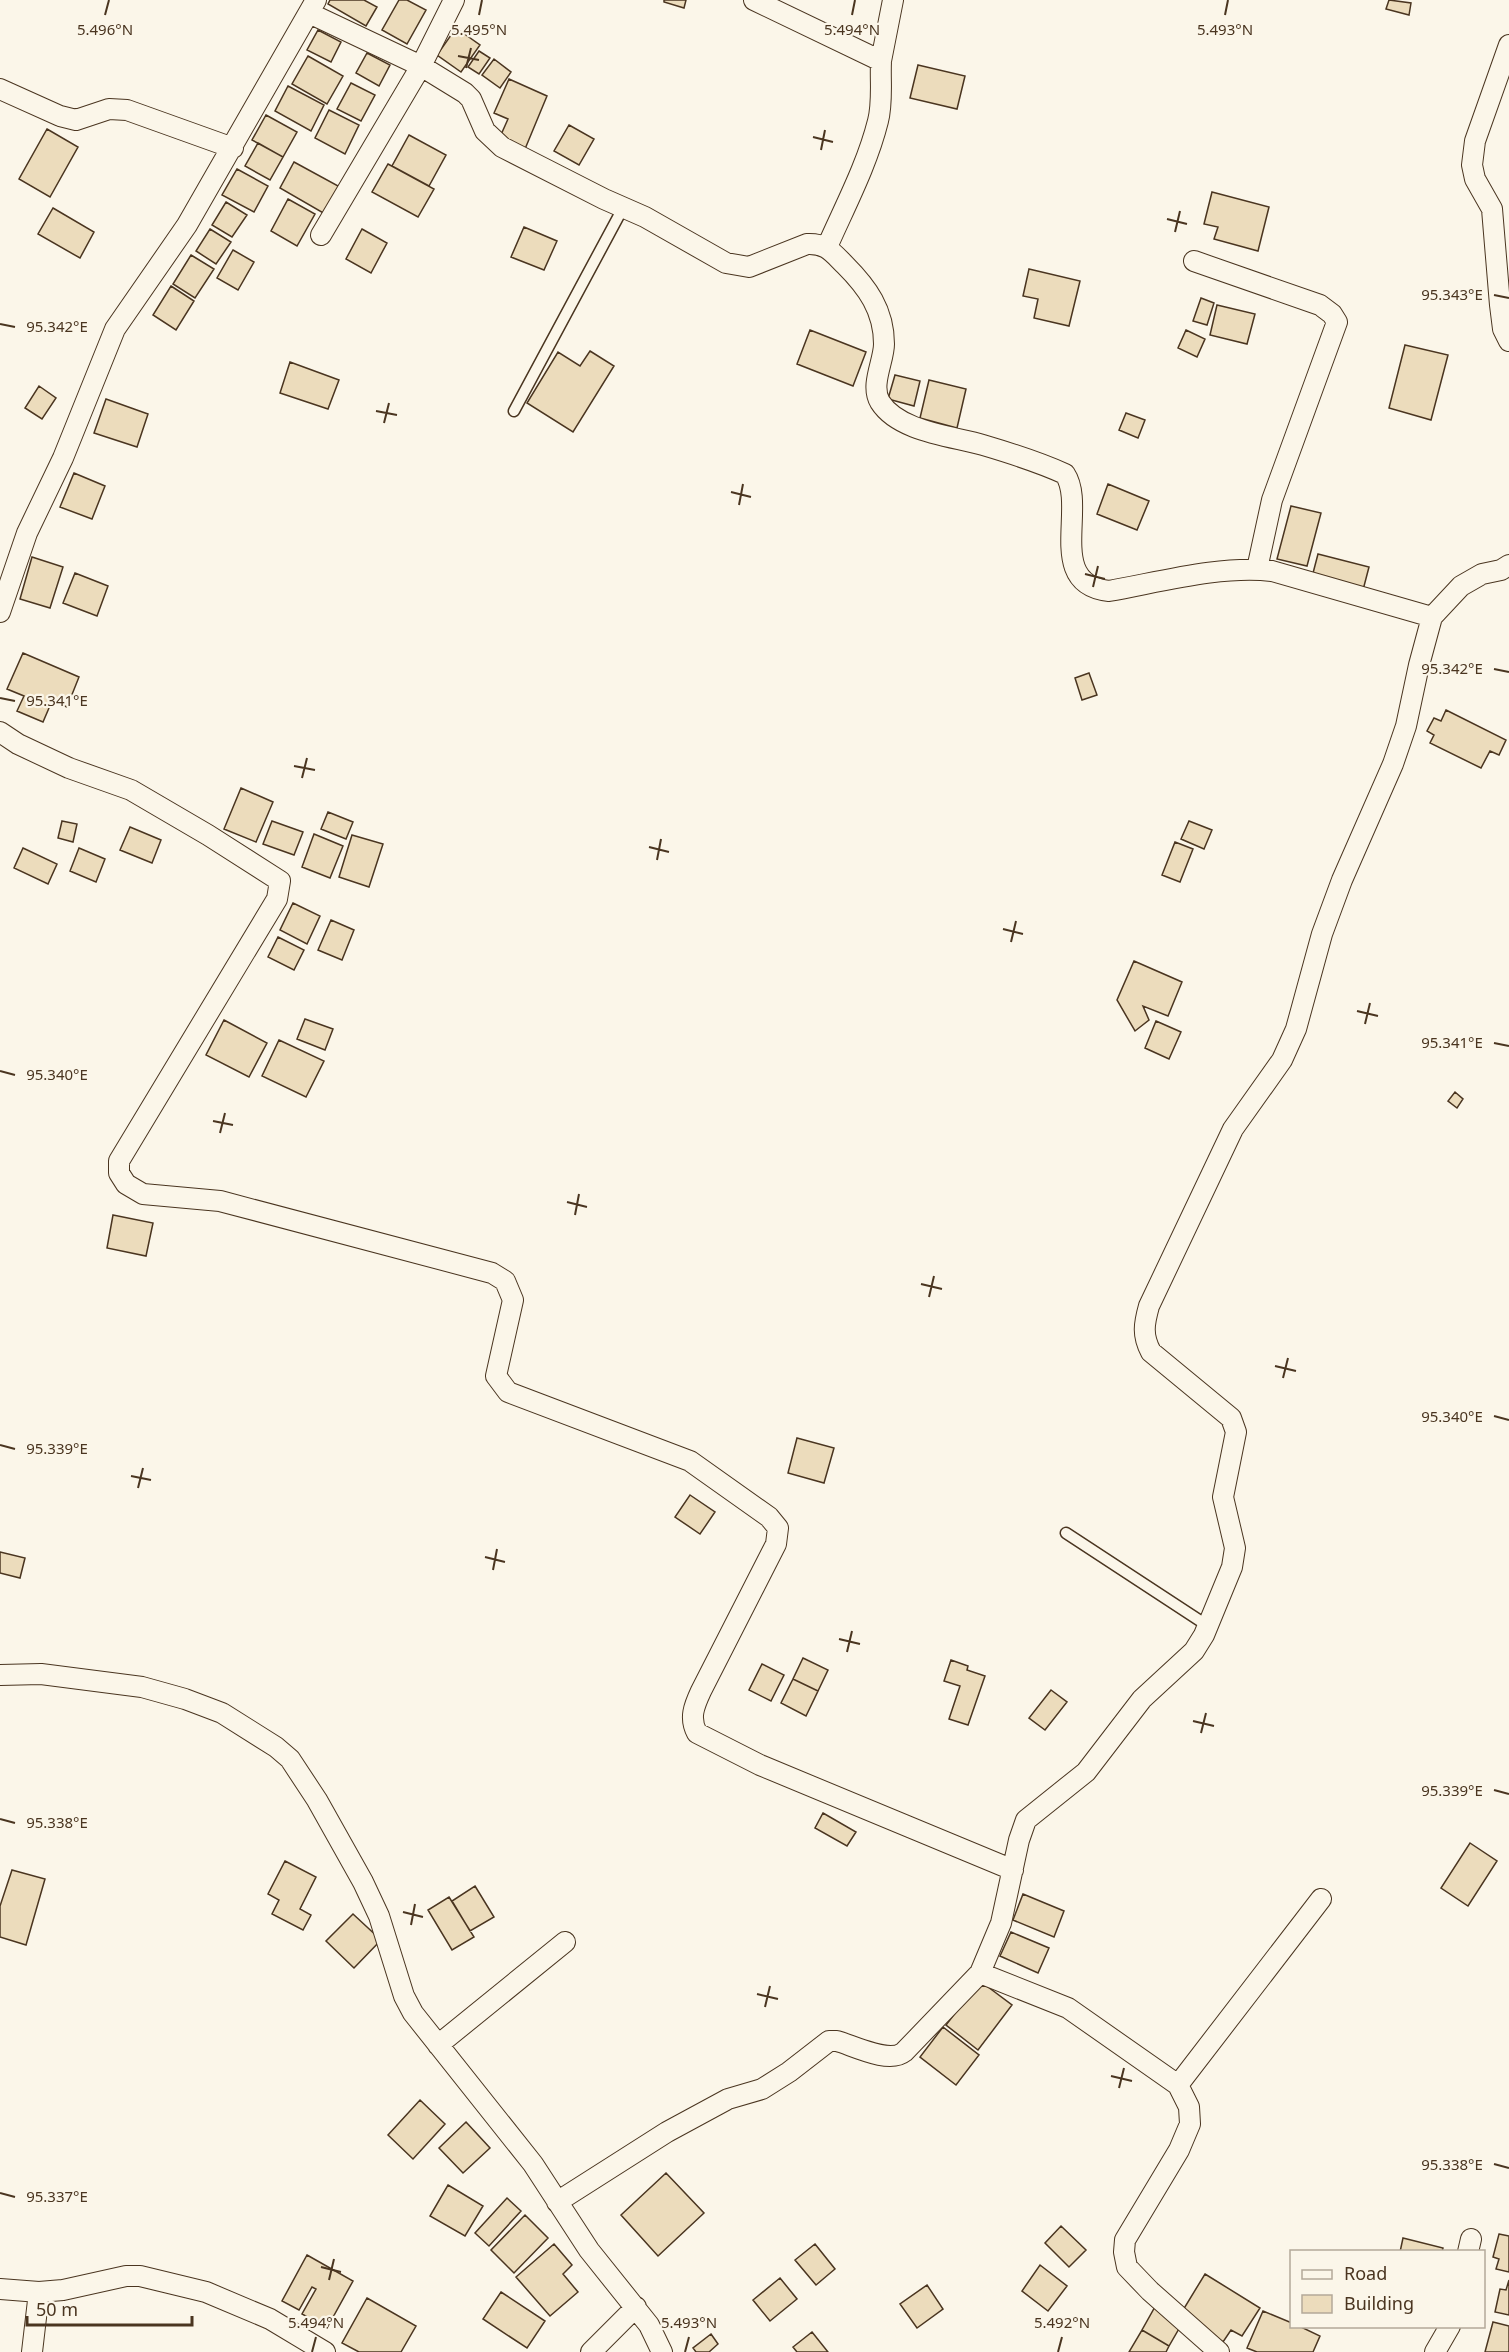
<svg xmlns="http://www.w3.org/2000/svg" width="1509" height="2352" font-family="'Noto Sans',sans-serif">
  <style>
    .building { fill: #ecdcbc; stroke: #4a3520; stroke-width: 1.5 }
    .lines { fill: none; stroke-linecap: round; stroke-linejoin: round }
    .lane-casing { stroke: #4a3520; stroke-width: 13 }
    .street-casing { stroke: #4a3520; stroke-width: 22 }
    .lane { stroke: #fbf6e9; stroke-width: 10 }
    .street { stroke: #fbf6e9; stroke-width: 20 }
    .ticks { fill: none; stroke: #4a3520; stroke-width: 2 }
    .ticks-label { font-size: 15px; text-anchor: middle; fill: #4a3520; stroke: #fbf6e9; stroke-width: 4.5; stroke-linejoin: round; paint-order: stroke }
  </style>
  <rect width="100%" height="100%" fill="#fbf6e9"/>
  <!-- building -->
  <path class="building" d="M 330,0 L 364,0 L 377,7 L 366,26 L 328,4 Z
    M 399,0 L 407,0 L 426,10 L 407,44 L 382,30 Z
    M 664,0 L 686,0 L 684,8 L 664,2 Z
    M 1389,0 L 1411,3 L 1409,15 L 1386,9 Z
    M 456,28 L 480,45 L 461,72 L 437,55 Z
    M 318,30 L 341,42 L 331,62 L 307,50 Z
    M 479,51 L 490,58 L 479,74 L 468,67 Z
    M 367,53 L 390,65 L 379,86 L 356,73 Z
    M 308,56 L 343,76 L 327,104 L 292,84 Z
    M 494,59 L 511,72 L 500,88 L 482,75 Z
    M 918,65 L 965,76 L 957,109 L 910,98 Z
    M 509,79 L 547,96 L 525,149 L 500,137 L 508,119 L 494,113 Z
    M 351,83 L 375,95 L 361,121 L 337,109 Z
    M 288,86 L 324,105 L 311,131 L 275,111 Z
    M 329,110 L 359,125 L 345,154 L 315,138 Z
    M 266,115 L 297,132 L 283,157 L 252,140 Z
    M 569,125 L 594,139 L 579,165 L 554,151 Z
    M 47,129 L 78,147 L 50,197 L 19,179 Z
    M 409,135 L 446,155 L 429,186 L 392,166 Z
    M 258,143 L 283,157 L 270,180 L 245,166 Z
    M 294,162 L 340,187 L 325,214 L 280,188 Z
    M 388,164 L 434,189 L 418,217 L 372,192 Z
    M 237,169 L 268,186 L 254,212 L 222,195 Z
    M 1212,192 L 1269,207 L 1258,251 L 1214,239 L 1218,227 L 1204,224 Z
    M 288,199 L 315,214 L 297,246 L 271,231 Z
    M 226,202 L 247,215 L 232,237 L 212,225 Z
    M 53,208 L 94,232 L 80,258 L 38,234 Z
    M 524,227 L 557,241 L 544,270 L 511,257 Z
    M 210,229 L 231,242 L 216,264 L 196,251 Z
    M 362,229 L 387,243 L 371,273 L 346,259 Z
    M 233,250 L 254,262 L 238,290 L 217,278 Z
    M 191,255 L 214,269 L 195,298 L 173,284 Z
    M 1029,269 L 1080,281 L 1069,326 L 1034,318 L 1038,299 L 1023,296 Z
    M 171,286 L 194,301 L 176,330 L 153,315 Z
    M 1201,298 L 1214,303 L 1207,325 L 1193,321 Z
    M 1217,305 L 1255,314 L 1247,344 L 1210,335 Z
    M 810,330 L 866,352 L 853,386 L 797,364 Z
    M 1186,330 L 1205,339 L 1197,357 L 1178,348 Z
    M 1405,345 L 1448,355 L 1431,420 L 1389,408 Z
    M 590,351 L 614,366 L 573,432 L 527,403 L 558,352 L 580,366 Z
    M 290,362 L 339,380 L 328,409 L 280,393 Z
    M 895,375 L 920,381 L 914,406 L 888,399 Z
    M 929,380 L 966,389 L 957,428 L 920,418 Z
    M 39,386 L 56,398 L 42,419 L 25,408 Z
    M 106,399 L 148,414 L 137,447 L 94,433 Z
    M 1126,413 L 1145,420 L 1138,438 L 1119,430 Z
    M 74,473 L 105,486 L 92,519 L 60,507 Z
    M 1108,484 L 1149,501 L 1137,530 L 1097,514 Z
    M 1291,506 L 1321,513 L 1307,566 L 1277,559 Z
    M 1318,554 L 1369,567 L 1363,590 L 1312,577 Z
    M 32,557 L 63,567 L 50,608 L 20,599 Z
    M 75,573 L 108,586 L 97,616 L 63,603 Z
    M 23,653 L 79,677 L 67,707 L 52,701 L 43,722 L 17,711 L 24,696 L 7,689 Z
    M 1089,673 L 1097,695 L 1082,700 L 1075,678 Z
    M 1446,710 L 1506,740 L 1499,755 L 1490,751 L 1481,768 L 1430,743 L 1434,735 L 1427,731 L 1434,718 L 1441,721 Z
    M 241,788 L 273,802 L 256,842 L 224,829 Z
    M 328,812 L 353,822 L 346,839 L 321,829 Z
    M 62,821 L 77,824 L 73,842 L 58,838 Z
    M 272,821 L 303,832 L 294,855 L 263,844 Z
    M 1189,821 L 1212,830 L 1204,849 L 1181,839 Z
    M 130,827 L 161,840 L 152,863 L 120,850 Z
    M 314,834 L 343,846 L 330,878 L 302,867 Z
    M 352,835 L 383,844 L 369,887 L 339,877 Z
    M 1175,842 L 1193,849 L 1180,882 L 1162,875 Z
    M 23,848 L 57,864 L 48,884 L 14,868 Z
    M 79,848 L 105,859 L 96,882 L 70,871 Z
    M 293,903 L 320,916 L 307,944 L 280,930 Z
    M 331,920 L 354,930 L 342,960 L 318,950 Z
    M 278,937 L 304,950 L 294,970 L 268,957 Z
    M 1134,961 L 1182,982 L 1168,1016 L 1143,1006 L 1149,1020 L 1135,1031 L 1117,1000 Z
    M 305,1019 L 333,1029 L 325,1050 L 297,1039 Z
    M 224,1020 L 267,1043 L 249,1077 L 206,1055 Z
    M 1156,1021 L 1181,1032 L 1169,1059 L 1145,1048 Z
    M 279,1040 L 324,1061 L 306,1097 L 262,1076 Z
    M 1455,1092 L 1463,1099 L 1457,1108 L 1448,1101 Z
    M 113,1215 L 153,1223 L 146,1256 L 107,1248 Z
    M 797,1438 L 834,1448 L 824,1483 L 788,1473 Z
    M 690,1495 L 715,1512 L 700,1534 L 675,1517 Z
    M 0,1552 L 25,1558 L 20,1578 L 0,1573 Z
    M 803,1658 L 828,1670 L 818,1691 L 793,1679 Z
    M 951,1660 L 968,1666 L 967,1670 L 985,1676 L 968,1725 L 949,1719 L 960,1686 L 944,1681 Z
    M 762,1664 L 784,1675 L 771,1701 L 749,1690 Z
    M 793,1679 L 818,1691 L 806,1716 L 781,1703 Z
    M 1051,1690 L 1067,1702 L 1045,1730 L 1029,1718 Z
    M 823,1813 L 856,1832 L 847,1846 L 815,1828 Z
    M 1470,1843 L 1497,1861 L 1468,1906 L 1441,1888 Z
    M 285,1861 L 316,1877 L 300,1909 L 311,1915 L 303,1930 L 272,1914 L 279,1900 L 268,1894 Z
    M 12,1870 L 45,1879 L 26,1945 L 0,1937 L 0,1906 Z
    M 475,1886 L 494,1917 L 470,1931 L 452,1901 Z
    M 1023,1894 L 1064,1911 L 1054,1937 L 1013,1920 Z
    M 449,1897 L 474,1937 L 452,1950 L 428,1910 Z
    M 353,1914 L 381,1940 L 354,1968 L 326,1941 Z
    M 1011,1932 L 1049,1948 L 1038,1973 L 1000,1956 Z
    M 980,1981 L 1012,2005 L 978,2050 L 946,2025 Z
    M 943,2027 L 979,2055 L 956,2085 L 920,2057 Z
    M 420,2100 L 445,2124 L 413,2159 L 388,2135 Z
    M 466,2122 L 490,2148 L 463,2173 L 439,2148 Z
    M 666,2173 L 704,2213 L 658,2256 L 621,2215 Z
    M 448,2185 L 483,2206 L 465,2236 L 430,2216 Z
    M 507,2198 L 521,2211 L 489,2246 L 475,2233 Z
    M 525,2215 L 548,2238 L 514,2273 L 491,2250 Z
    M 1061,2226 L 1086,2250 L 1069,2267 L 1045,2243 Z
    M 1499,2234 L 1509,2236 L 1509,2272 L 1496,2269 L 1499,2259 L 1493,2257 Z
    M 1403,2238 L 1443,2248 L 1442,2252 L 1400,2252 Z
    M 554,2244 L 572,2265 L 563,2274 L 578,2292 L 550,2316 L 516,2277 Z
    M 815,2244 L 835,2269 L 816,2285 L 795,2260 Z
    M 307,2255 L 353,2281 L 327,2328 L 302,2314 L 316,2289 L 312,2287 L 299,2310 L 282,2301 Z
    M 1040,2265 L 1067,2286 L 1048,2311 L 1022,2291 Z
    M 1205,2274 L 1260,2308 L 1242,2336 L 1231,2330 L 1223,2342 L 1180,2315 Z
    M 780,2278 L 797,2299 L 770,2321 L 753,2300 Z
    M 1509,2280 L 1509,2315 L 1495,2312 L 1500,2289 L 1506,2290 Z
    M 927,2285 L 943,2309 L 917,2328 L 900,2304 Z
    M 501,2292 L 545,2321 L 527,2348 L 483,2319 Z
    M 367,2298 L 416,2326 L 401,2352 L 359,2352 L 342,2343 Z
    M 1156,2305 L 1184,2320 L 1169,2346 L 1142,2330 Z
    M 1263,2311 L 1292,2323 L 1292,2326 L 1299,2326 L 1320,2336 L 1313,2352 L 1257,2352 L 1247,2348 Z
    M 1493,2322 L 1509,2326 L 1509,2352 L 1485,2352 Z
    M 1142,2330 L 1169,2346 L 1166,2352 L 1129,2352 Z
    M 812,2332 L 828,2352 L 797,2352 L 793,2347 Z
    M 711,2334 L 718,2344 L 709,2352 L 696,2352 L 693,2348 Z"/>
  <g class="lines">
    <!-- lane casing -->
    <g class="lane-casing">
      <path id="lane" d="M 514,411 L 623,208
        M 1066,1533 L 1208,1626"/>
    </g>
    <!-- street casing -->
    <g class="street-casing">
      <path id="street" d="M 754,0 L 881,61 C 880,81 883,102 878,121 C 867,165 845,206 827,247
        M 309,13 L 421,66 L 465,93 L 471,99 L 485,131 L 502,147 L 604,199 L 645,217 L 726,263 L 749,267 L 807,244 C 826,243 832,252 845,265 C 867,287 884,310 884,344 C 884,361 870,385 880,402 C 899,432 952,436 983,445 C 1010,453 1039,462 1065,474 C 1087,507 1045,584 1109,591 C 1160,582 1221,565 1272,571 L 1432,617
        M 1509,45 L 1475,141 L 1472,165 L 1475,179 L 1492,209 L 1500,305 L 1503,329 L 1509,341
        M 881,61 L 893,0
        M 0,89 L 60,116 L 76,120 L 109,109 L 127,110 L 233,148
        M 321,235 L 421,66 L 454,0
        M 1194,261 L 1320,305 L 1332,314 L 1337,322 L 1272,500 L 1257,569
        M 0,612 L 27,533 L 63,458 L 115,329 L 187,225 L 316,0
        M 0,732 L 18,744 L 69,768 L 131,790 L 208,835 L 280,881 L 277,899 L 119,1161 L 119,1173 L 126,1184 L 143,1194 L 220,1201 L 492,1273 L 505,1281 L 513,1300 L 496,1376 L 508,1392 L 690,1461 L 769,1517 L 778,1528 L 776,1544 L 701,1691 C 694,1706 689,1718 697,1733 L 760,1765 L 1013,1870
        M 0,1675 L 41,1674 L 142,1687 L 185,1699 L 222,1713 L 276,1747 L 290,1759 L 317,1800 L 363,1882 L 379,1916 L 404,1996 L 413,2013 L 533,2164 L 589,2250 L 649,2325 L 662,2352
        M 980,1973 L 1068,2008 L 1178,2085 L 1189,2107 L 1190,2124 L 1179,2150 L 1125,2240 L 1124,2252 L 1127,2267 L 1150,2291 L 1219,2352
        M 438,2045 L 565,1942
        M 1178,2085 L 1321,1899
        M 557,2202 L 667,2132 L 728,2099 L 762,2089 L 789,2072 L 829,2041 L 837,2041 C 854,2046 889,2064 904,2052 L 980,1973 L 1001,1923 L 1019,1840 L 1026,1820 L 1086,1772 L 1142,1699 L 1194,1651 L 1204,1635 L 1232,1567 L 1235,1548 L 1223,1497 L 1236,1432 L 1231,1418 L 1151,1352 C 1142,1335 1144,1324 1149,1306 L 1233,1129 L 1282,1060 L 1296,1029 L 1322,934 L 1342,880 L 1393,764 L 1406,726 L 1419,665 L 1432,617 L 1461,586 L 1482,574 L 1501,570 L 1509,565
        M 1468,2252 L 1471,2239
        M 0,2289 L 39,2292 L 63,2290 L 126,2276 L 140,2276 L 206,2292 L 270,2319 L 325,2352
        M 32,2352 L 39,2292
        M 591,2352 L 636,2307
        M 1435,2352 L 1450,2326"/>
    </g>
    <!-- lane -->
    <use href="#lane" class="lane"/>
    <!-- street -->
    <use href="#street" class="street"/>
  </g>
  <!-- ticks -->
  <path class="ticks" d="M 105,15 L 109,0M 479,15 L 482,0M 852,15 L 855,0M 1225,15 L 1228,0M 458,56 L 479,60M 466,68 L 471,48M 813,137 L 833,142M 821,150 L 825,130M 1167,219 L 1187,224M 1175,232 L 1180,211M 1494,295 L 1509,298M 0,324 L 15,327M 376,411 L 397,415M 384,423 L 389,403M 731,492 L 751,497M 739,505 L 743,484M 1085,574 L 1105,579M 1093,587 L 1098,566M 1494,669 L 1509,672M 0,698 L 15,701M 294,766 L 315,770M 302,778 L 307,758M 649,847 L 669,852M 657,860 L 661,839M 1003,929 L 1023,934M 1011,942 L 1016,921M 1357,1011 L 1378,1016M 1365,1024 L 1370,1003M 1494,1043 L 1509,1046M 0,1071 L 15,1075M 213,1121 L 233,1125M 220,1133 L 225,1113M 567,1202 L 587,1207M 575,1215 L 579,1194M 921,1284 L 942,1289M 929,1297 L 934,1276M 1275,1366 L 1296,1371M 1283,1378 L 1288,1358M 1494,1416 L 1509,1420M 0,1445 L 15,1449M 131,1476 L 151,1480M 138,1488 L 143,1468M 485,1557 L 505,1562M 493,1570 L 497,1549M 839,1639 L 860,1644M 847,1652 L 852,1631M 1193,1721 L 1214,1726M 1201,1733 L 1206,1713M 1494,1790 L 1509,1794M 0,1819 L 15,1823M 403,1912 L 423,1917M 411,1925 L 415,1904M 757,1994 L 778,1999M 765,2007 L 770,1986M 1111,2076 L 1132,2081M 1119,2088 L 1124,2068M 1494,2164 L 1509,2168M 0,2193 L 15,2197M 321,2267 L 341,2272M 329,2280 L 334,2259M 312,2352 L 316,2337M 685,2352 L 689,2337M 1058,2352 L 1062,2337"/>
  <g class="ticks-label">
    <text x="479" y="35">5.495°N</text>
    <text x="852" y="35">5.494°N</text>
    <text x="1225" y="35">5.493°N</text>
    <text x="105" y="35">5.496°N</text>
    <text x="1452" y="300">95.343°E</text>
    <text x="57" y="332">95.342°E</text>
    <text x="1452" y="674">95.342°E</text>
    <text x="57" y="706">95.341°E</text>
    <text x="1452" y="1048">95.341°E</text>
    <text x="57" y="1080">95.340°E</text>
    <text x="1452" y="1422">95.340°E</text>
    <text x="57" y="1454">95.339°E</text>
    <text x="1452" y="1796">95.339°E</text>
    <text x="57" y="1828">95.338°E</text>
    <text x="1452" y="2170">95.338°E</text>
    <text x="57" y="2202">95.337°E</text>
    <text x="316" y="2328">5.494°N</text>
    <text x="689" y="2328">5.493°N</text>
    <text x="1062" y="2328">5.492°N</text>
  </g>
  <!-- legend -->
  <rect x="1290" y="2250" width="195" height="78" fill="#fbf6e9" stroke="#b4a999" stroke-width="1.5"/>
  <rect x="1302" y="2270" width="30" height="9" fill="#fbf6e9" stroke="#b4a999" stroke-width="1.5"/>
  <text x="1344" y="2280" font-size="18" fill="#4a3520">Road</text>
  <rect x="1302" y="2295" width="30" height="18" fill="#ecdcbc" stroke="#b4a999" stroke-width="1.5"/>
  <text x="1344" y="2310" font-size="18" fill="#4a3520">Building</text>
  <!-- scale -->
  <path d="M27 2316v9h165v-9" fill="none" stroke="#4a3520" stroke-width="3"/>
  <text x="36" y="2316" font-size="18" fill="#4a3520" stroke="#fbf6e9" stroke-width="4.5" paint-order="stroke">50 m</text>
</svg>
